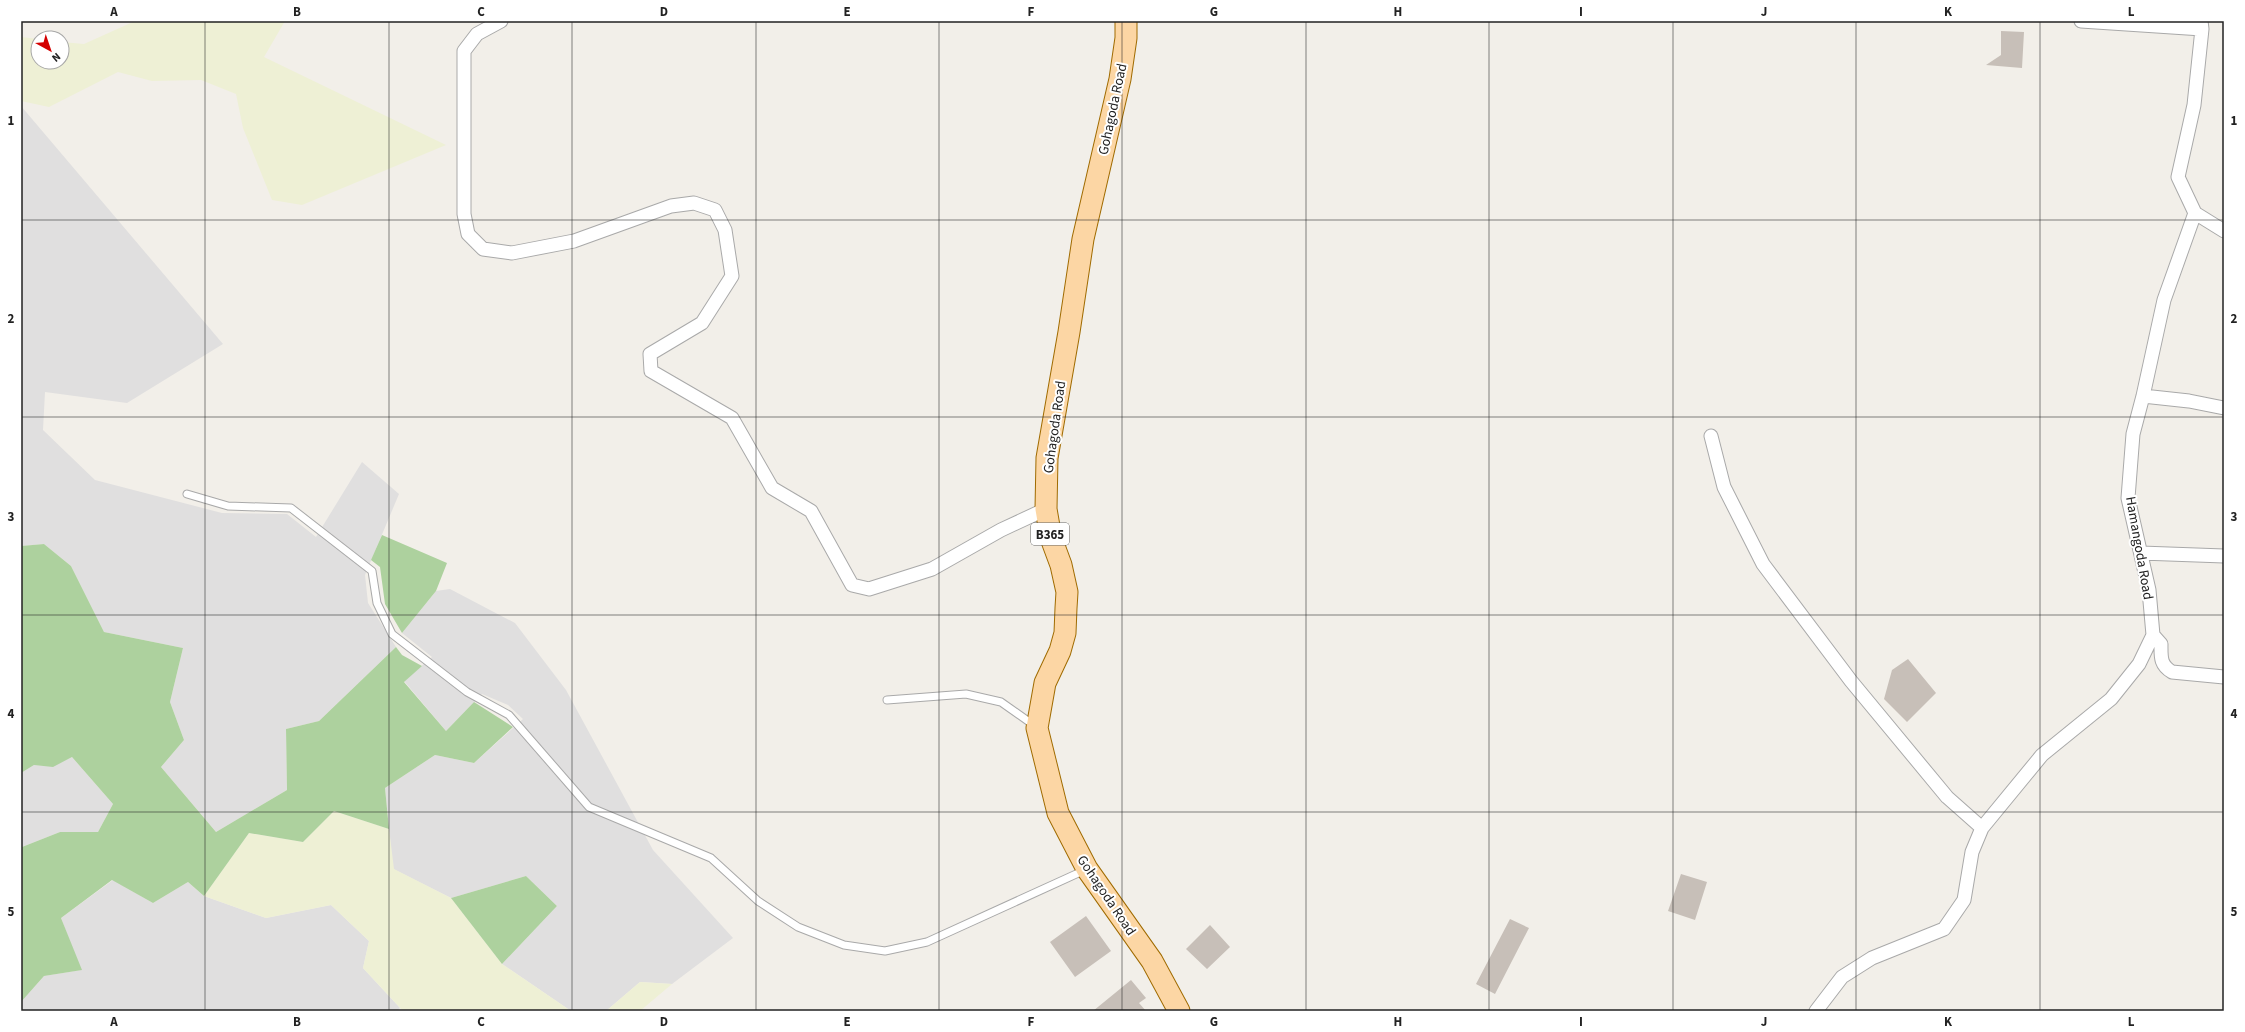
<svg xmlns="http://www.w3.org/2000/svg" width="2245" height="1032" font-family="'Source Sans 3',sans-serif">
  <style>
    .residential { fill: #e0dfdf }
    .farmland { fill: #eef0d5 }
    .forest { fill: #add19e }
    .building { fill: #c7bfb8 }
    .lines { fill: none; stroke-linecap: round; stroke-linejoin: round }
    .service-casing { stroke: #a9a9a9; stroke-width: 9 }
    .minor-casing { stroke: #a9a9a9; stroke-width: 15 }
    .primary-casing { stroke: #a06b00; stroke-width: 23 }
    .service { stroke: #fff; stroke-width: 7 }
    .minor { stroke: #fff; stroke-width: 13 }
    .primary { stroke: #fcd6a4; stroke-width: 21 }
    .grid { fill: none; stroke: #222; stroke-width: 1; stroke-opacity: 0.55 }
    .labels { text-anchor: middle; stroke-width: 4; stroke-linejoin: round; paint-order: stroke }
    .shield { fill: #fff; stroke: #646464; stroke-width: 1 }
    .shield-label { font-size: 13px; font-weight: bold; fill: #222 }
    .street-label { font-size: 14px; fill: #222; stroke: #fff }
    .neatline { fill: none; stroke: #222; stroke-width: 1.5 }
    .grid-label { font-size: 13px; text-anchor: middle; font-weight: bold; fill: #222 }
  </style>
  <rect width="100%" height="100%" fill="#f2efe9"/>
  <!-- residential -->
  <path class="residential" d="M 21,106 L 223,344 L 127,403 L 45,392 L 43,430 L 95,480 L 222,513 L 287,514 L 316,537 L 362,462 L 399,494 L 365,575 L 368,603 L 396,647 L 319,721 L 286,729 L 287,790 L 216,832 L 161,767 L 184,740 L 170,702 L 183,648 L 104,632 L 71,566 L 44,544 L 21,546 Z
    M 450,589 L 515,623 L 566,690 L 653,850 L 733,938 L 672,984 L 640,982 L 606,1011 L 571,1011 L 502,964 L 557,906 L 526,876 L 451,898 L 393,869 L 385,788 L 435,755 L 474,763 L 523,719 L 508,705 L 482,694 L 446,731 L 404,681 L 432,657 L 402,633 L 436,591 Z
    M 72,757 L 113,804 L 98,832 L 60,832 L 22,847 L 21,773 L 34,765 L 53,766 Z
    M 113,880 L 153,903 L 188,882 L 204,896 L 266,918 L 331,905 L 369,941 L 363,968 L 400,1008 L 397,1011 L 21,1011 L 21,1002 L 44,976 L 81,970 L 61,918 Z"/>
  <!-- farmland -->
  <path class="farmland" d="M 135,21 L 285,21 L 264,57 L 446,145 L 302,205 L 272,200 L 243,128 L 236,94 L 201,80 L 152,81 L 118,72 L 49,107 L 21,101 L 21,37 L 38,39 L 38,62 L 62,62 L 62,42 L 84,44 Z
    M 334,811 L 389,829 L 394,869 L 451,898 L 502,964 L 571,1011 L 403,1011 L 363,968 L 369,941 L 331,905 L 266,918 L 204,896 L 249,833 L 303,842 Z
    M 640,982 L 672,984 L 640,1011 L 606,1011 Z"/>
  <!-- forest -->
  <path class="forest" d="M 382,535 L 447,563 L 436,591 L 402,633 L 385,604 L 380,567 L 371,560 Z
    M 44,544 L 71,566 L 104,632 L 183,648 L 170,702 L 184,740 L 161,767 L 216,832 L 287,790 L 286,729 L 319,721 L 396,647 L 402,655 L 422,666 L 404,682 L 446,731 L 474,702 L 513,727 L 474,763 L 435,755 L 385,788 L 389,829 L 334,811 L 303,842 L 249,833 L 204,896 L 188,882 L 153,903 L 112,880 L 61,918 L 82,970 L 44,976 L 21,1002 L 21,845 L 22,847 L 60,832 L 98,832 L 113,804 L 72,757 L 53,767 L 34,765 L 21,773 L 21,546 Z
    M 526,876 L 557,906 L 502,964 L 451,898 Z"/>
  <!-- building -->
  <path class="building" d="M 2001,31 L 2024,32 L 2022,68 L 1986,65 L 2001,55 Z
    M 1908,659 L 1936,693 L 1907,722 L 1884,699 L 1892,670 Z
    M 1681,874 L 1707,882 L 1695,920 L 1668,911 Z
    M 1086,916 L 1111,951 L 1075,977 L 1050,942 Z
    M 1510,919 L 1529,928 L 1495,994 L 1476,984 Z
    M 1210,925 L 1230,947 L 1207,969 L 1186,949 Z
    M 1131,980 L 1146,998 L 1139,1003 L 1146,1011 L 1093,1011 Z"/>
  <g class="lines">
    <!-- service casing -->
    <g class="service-casing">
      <path id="service" d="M 187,494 L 228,506 L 291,508 L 372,571 L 377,603 L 392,634 L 467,692 L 509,715 L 589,807 L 711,858 L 758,901 L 798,927 L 844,945 L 885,951 L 927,942 L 1085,870
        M 887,700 L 966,694 L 1001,702 L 1035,726"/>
    </g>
    <!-- minor casing -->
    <g class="minor-casing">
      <path id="minor" d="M 501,21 L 477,34 L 464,51 L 464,214 L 468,234 L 483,249 L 512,253 L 574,241 L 671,206 L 694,203 L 715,210 L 725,230 L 732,276 L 702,323 L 650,354 L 651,371 L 732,418 L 772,488 L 811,511 L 852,585 L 869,589 L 932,569 L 1001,530 L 1046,509
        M 2081,21 L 2202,29
        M 2195,213 L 2224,231
        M 2143,396 L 2189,401 L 2224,408
        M 1711,436 L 1724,487 L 1763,564 L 1851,681 L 1947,797 L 1982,828
        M 2141,553 L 2224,556
        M 2153,635 L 2161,644 C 2161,657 2160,665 2172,672 L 2224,677
        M 1816,1011 L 1842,977 L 1872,958 L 1944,929 L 1964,900 L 1972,852 L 1982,828 L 2042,755 L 2111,699 L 2139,664 L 2153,635 L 2149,590 L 2128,498 L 2133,434 L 2143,396 L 2164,300 L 2195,213 L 2178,177 L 2194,105 L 2202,29 L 2201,21"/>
    </g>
    <!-- primary casing -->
    <g class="primary-casing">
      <path id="primary" d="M 1126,21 L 1126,38 L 1120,79 L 1083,239 L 1069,332 L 1047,458 L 1046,509 L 1051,538 L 1061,565 L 1067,592 L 1066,608 L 1065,633 L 1060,651 L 1045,683 L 1037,728 L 1058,813 L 1087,869 L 1152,961 L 1179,1011"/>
    </g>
    <!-- service -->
    <use href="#service" class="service"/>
    <!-- minor -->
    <use href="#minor" class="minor"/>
    <!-- primary -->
    <use href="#primary" class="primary"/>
  </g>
  <!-- grid -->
  <path class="grid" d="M 205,21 L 205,1011M 389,21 L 389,1011M 572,21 L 572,1011M 756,21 L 756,1011M 939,21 L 939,1011M 1122,21 L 1122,1011M 1306,21 L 1306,1011M 1489,21 L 1489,1011M 1673,21 L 1673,1011M 1856,21 L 1856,1011M 2040,21 L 2040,1011M 21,220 L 2224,220M 21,417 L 2224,417M 21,615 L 2224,615M 21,812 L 2224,812"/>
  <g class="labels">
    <!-- shield labels -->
    <rect class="shield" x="1031" y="523" width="38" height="22" rx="3"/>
    <g class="shield-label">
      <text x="1050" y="539">B365</text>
    </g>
    <!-- street labels -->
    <g class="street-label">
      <text transform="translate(1112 109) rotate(-78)" y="5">Gohagoda Road</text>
      <text transform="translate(1054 427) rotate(-82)" y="5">Gohagoda Road</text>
      <text transform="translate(2140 548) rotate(80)" y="5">Hamangoda Road</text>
      <text transform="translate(1107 895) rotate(56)" y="5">Gohagoda Road</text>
    </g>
  </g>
  <!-- border -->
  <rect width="2245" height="1032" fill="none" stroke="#ffffff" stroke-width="44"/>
  <!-- north arrow -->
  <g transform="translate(50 50) rotate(140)"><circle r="19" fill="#ffffff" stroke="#a7a7a7"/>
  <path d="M0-3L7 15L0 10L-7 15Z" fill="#d40000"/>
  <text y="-6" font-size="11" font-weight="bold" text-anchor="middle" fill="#222222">N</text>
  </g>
  <rect x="22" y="22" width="2201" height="988" class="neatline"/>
  <g class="grid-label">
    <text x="114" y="16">A</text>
    <text x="297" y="16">B</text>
    <text x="481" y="16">C</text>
    <text x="664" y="16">D</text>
    <text x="847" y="16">E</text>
    <text x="1031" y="16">F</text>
    <text x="1214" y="16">G</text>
    <text x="1398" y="16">H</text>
    <text x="1581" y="16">I</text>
    <text x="1764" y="16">J</text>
    <text x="1948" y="16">K</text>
    <text x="2131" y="16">L</text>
    <text x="11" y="125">1</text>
    <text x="2234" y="125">1</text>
    <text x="11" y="323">2</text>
    <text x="2234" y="323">2</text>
    <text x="11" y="521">3</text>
    <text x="2234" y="521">3</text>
    <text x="11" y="718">4</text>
    <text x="2234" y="718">4</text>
    <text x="11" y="916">5</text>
    <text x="2234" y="916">5</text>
    <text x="114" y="1026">A</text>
    <text x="297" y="1026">B</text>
    <text x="481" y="1026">C</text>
    <text x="664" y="1026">D</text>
    <text x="847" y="1026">E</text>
    <text x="1031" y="1026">F</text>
    <text x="1214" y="1026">G</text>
    <text x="1398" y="1026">H</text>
    <text x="1581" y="1026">I</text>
    <text x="1764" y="1026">J</text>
    <text x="1948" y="1026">K</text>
    <text x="2131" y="1026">L</text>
  </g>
</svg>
